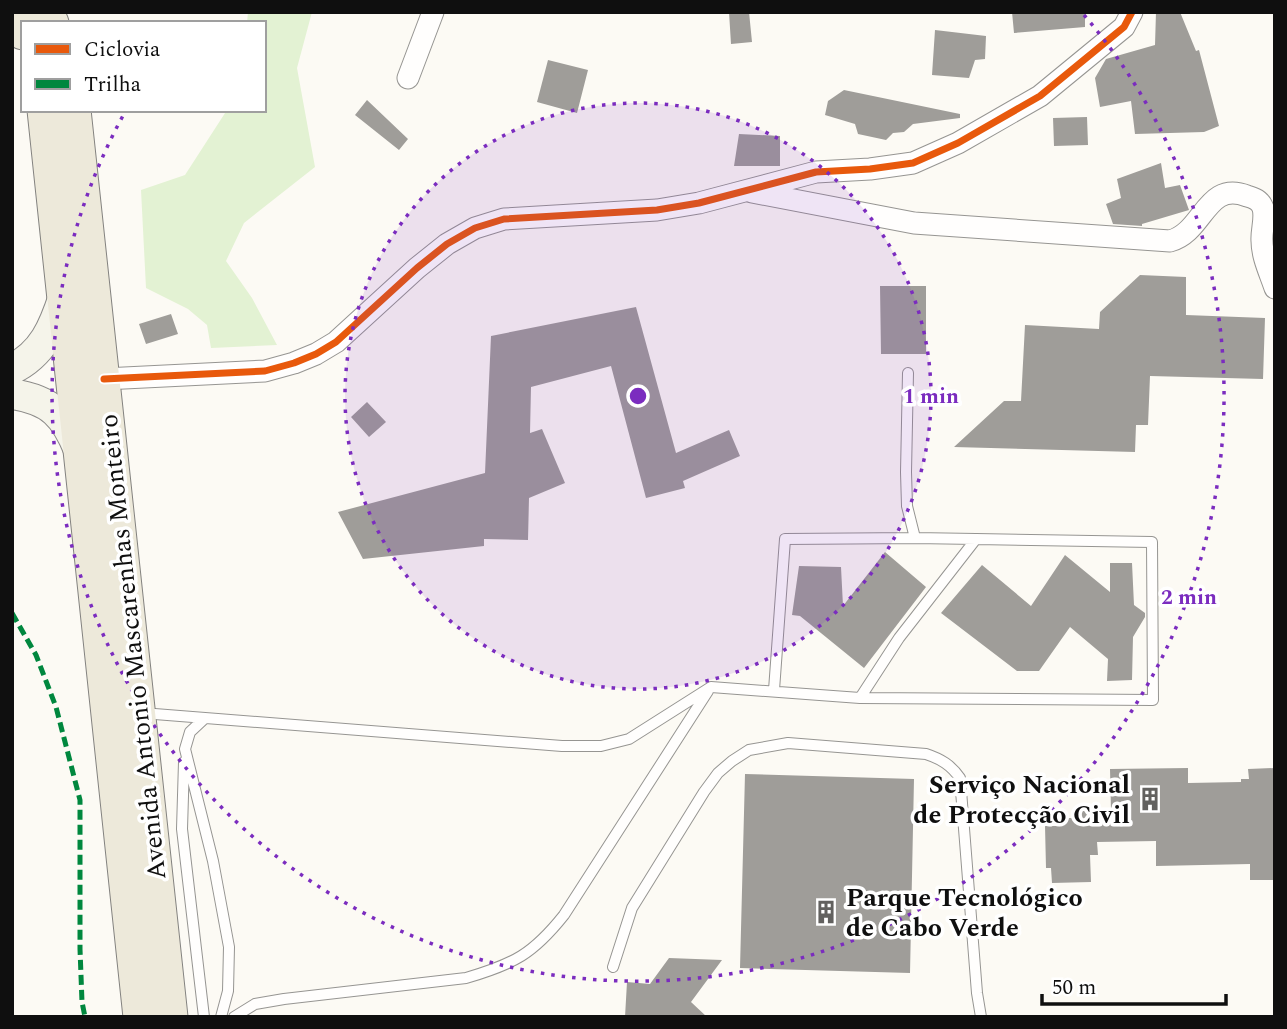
<svg xmlns="http://www.w3.org/2000/svg" width="1287" height="1029" font-family="Spectral,serif">
  <style>
    .green { fill: #e3f2d3 }
    .building { fill: #9f9d99 }
    .lines { fill: none; stroke-linecap: round; stroke-linejoin: round }
    .service-casing { stroke: #969592; stroke-width: 12 }
    .minor-casing { stroke: #969592; stroke-width: 23 }
    .secondary-casing { stroke: #8c8b89; stroke-width: 32 }
    .primary-casing { stroke: #83827f; stroke-width: 35 }
    .service { stroke: #fffefd; stroke-width: 10 }
    .minor { stroke: #fffefd; stroke-width: 21 }
    .secondary { stroke: #f5f4ea; stroke-width: 30 }
    .primary { stroke: #ede9da; stroke-width: 33 }
    .quiet { stroke: #00873e; stroke-width: 5; stroke-dasharray: 10 5; stroke-linecap: butt }
    .cycleway-casing { stroke: #fff; stroke-width: 11 }
    .cycleway { stroke: #e8590c; stroke-width: 7 }
    .ring { fill: none; stroke: #7b2cbf; stroke-width: 3.5; stroke-dasharray: 3.5 7 }
    .labels { text-anchor: middle; stroke-width: 7; stroke-linejoin: round; paint-order: stroke }
    .street-label { font-size: 26px; fill: #0f0f0f; stroke: #fff }
    .poi-label { font-size: 26px; font-weight: bold; fill: #0f0f0f; stroke: #fff; text-anchor: end }
    .centre { fill: #7b2cbf; stroke: #fff; stroke-width: 3.5 }
    .ring-label { font-size: 21px; text-anchor: middle; font-weight: bold; fill: #7b2cbf; stroke: #fff; stroke-width: 7; stroke-linejoin: round; paint-order: stroke }
  </style>
  <rect width="100%" height="100%" fill="#fcfaf4"/>
  <!-- green -->
  <path class="green" d="M 248,12 L 312,12 L 297,68 L 315,167 L 244,223 L 226,261 L 252,298 L 277,345 L 211,348 L 207,325 L 188,309 L 146,288 L 141,190 L 185,175 L 227,110 L 264,110 L 264,23 L 247,23 Z"/>
  <!-- building -->
  <path class="building" d="M 729,12 L 749,12 L 752,42 L 731,44 Z
    M 1012,12 L 1085,12 L 1085,27 L 1014,33 Z
    M 1156,12 L 1180,12 L 1196,51 L 1199,50 L 1219,126 L 1204,132 L 1135,134 L 1131,101 L 1100,107 L 1095,78 L 1106,59 L 1155,45 Z
    M 935,30 L 986,36 L 985,59 L 975,60 L 969,78 L 932,75 Z
    M 548,60 L 588,70 L 577,113 L 537,102 Z
    M 844,90 L 960,114 L 960,118 L 913,124 L 904,132 L 893,133 L 886,140 L 858,134 L 855,124 L 825,115 L 828,101 Z
    M 367,100 L 408,139 L 399,150 L 355,115 Z
    M 1087,117 L 1088,145 L 1054,146 L 1053,118 Z
    M 739,134 L 780,136 L 780,166 L 734,166 Z
    M 1161,163 L 1165,188 L 1180,185 L 1189,210 L 1142,224 L 1142,226 L 1113,224 L 1106,204 L 1121,198 L 1117,179 Z
    M 1140,275 L 1186,277 L 1186,315 L 1265,318 L 1263,379 L 1150,376 L 1148,425 L 1136,425 L 1135,452 L 954,447 L 1004,401 L 1021,401 L 1025,325 L 1099,329 L 1100,312 Z
    M 880,286 L 926,286 L 926,354 L 881,354 Z
    M 636,307 L 676,453 L 729,430 L 740,456 L 683,481 L 685,488 L 646,498 L 611,366 L 531,387 L 530,433 L 542,429 L 565,483 L 529,498 L 528,540 L 484,539 L 484,546 L 363,559 L 338,512 L 485,473 L 491,336 Z
    M 171,314 L 178,334 L 146,344 L 139,324 Z
    M 367,402 L 386,422 L 369,437 L 351,417 Z
    M 885,552 L 926,587 L 864,668 L 800,616 L 792,615 L 799,566 L 841,567 L 843,606 Z
    M 1065,555 L 1110,592 L 1110,563 L 1132,563 L 1134,605 L 1145,613 L 1145,617 L 1133,637 L 1132,680 L 1107,681 L 1108,659 L 1070,627 L 1039,671 L 1017,671 L 941,613 L 982,565 L 1031,606 Z
    M 1188,768 L 1188,783 L 1241,782 L 1241,779 L 1249,779 L 1248,769 L 1275,768 L 1275,880 L 1250,880 L 1250,864 L 1156,866 L 1156,841 L 1097,842 L 1098,855 L 1090,855 L 1091,882 L 1052,883 L 1051,868 L 1046,868 L 1045,826 L 1059,826 L 1059,818 L 1075,818 L 1075,811 L 1111,811 L 1110,769 Z
    M 745,774 L 914,779 L 910,973 L 740,968 Z
    M 669,958 L 722,960 L 691,1002 L 707,1017 L 625,1017 L 627,982 L 650,984 Z"/>
  <g class="lines">
    <!-- service casing -->
    <g class="service-casing">
      <path id="service" d="M 774,690 L 785,539 L 915,538
        M 860,698 L 1153,700 L 1152,542 L 976,539
        M 142,713 L 562,746 L 601,746 L 629,739 L 711,687 L 860,698 L 899,638 L 976,539 L 915,538 L 907,506 L 906,472 L 908,373
        M 205,718 L 190,732 L 185,749 L 213,861 L 229,947 L 228,991 L 221,1017
        M 184,762 L 182,829 L 204,1017
        M 613,967 L 632,908 L 704,792 L 718,773 L 732,761 L 749,750 L 788,743 L 926,754 C 941,759 951,765 960,778 L 977,993 L 981,1017
        M 234,1017 L 255,1004 L 284,999 L 466,978 C 514,964 533,954 564,915 L 708,691"/>
    </g>
    <!-- minor casing -->
    <g class="minor-casing">
      <path id="minor" d="M 408,78 L 433,12
        M 752,192 L 914,223 L 1170,241 C 1204,232 1206,180 1247,196 C 1254,198 1260,200 1263,208 C 1266,219 1261,231 1262,241 C 1262,257 1270,273 1275,288
        M 104,379 L 265,371 L 294,363 L 316,354 L 336,342 L 417,268 L 447,244 L 475,228 L 504,219 L 657,210 L 699,203 L 816,172 L 870,169 L 913,163 L 958,143 L 1040,96 L 1124,27 L 1132,12"/>
    </g>
    <!-- secondary casing -->
    <g class="secondary-casing">
      <path id="secondary" d="M 12,369 C 43,354 54,327 64,296
        M 12,394 C 51,400 65,415 79,450"/>
    </g>
    <!-- primary casing -->
    <g class="primary-casing">
      <path id="primary" d="M 47,12 L 52,23
        M 12,13 L 23,33
        M 44,110 L 140,1017
        M 74,110 L 171,1017"/>
    </g>
    <!-- service -->
    <use href="#service" class="service"/>
    <!-- minor -->
    <use href="#minor" class="minor"/>
    <!-- secondary -->
    <use href="#secondary" class="secondary"/>
    <!-- primary -->
    <use href="#primary" class="primary"/>
    <!-- quiet -->
    <path class="quiet" d="M 12,613 L 36,655 L 56,707 L 80,800 L 80,949 L 82,1002 L 85,1017"/>
    <!-- cycleway casing -->
    <g class="cycleway-casing">
      <path id="cycleway" d="M 104,379 L 265,371 L 294,363 L 316,354 L 336,342 L 417,268 L 447,244 L 475,228 L 504,219 L 657,210 L 699,203 L 816,172 L 870,169 L 913,163 L 958,143 L 1040,96 L 1124,27 L 1132,12"/>
    </g>
    <!-- cycleway -->
    <use href="#cycleway" class="cycleway"/>
  </g>
  <!-- distance rings -->
  <circle cx="638" cy="396" r="293" fill="#7b2cbf" fill-opacity=".12"/>
  <g class="ring">
    <circle cx="638" cy="396" r="293"/>
    <path d="M1084 15A586 586 0 1 1 125 112"/>
  </g>
  <!-- icons -->
  <defs>
    <g id="building-bare" transform="scale(1.89)"><path d="M-4-6H4V6H1V3H-1V6H-4ZM-2.5-4.3h1.7v1.8h-1.7ZM.8-4.3h1.7v1.8H.8ZM-2.5-1h1.7V.8h-1.7ZM.8-1h1.7V.8H.8Z" fill="#62615f" stroke="#fff" stroke-width="2.5" paint-order="stroke"/></g>
  </defs>
  <g fill-rule="evenodd">
    <use href="#building-bare" x="1150" y="799"/>
    <use href="#building-bare" x="826" y="912"/>
  </g>
  <g class="labels">
    <!-- street labels -->
    <g class="street-label">
      <text transform="translate(132 647) rotate(-96)" y="9">Avenida Antonio Mascarenhas Monteiro</text>
    </g>
    <!-- poi labels -->
    <g class="poi-label">
      <text x="1130" y="793">Serviço Nacional<tspan x="1130" dy="30">de Protecção Civil</tspan></text>
      <text x="846" y="906" text-anchor="start">Parque Tecnológico<tspan x="846" dy="30">de Cabo Verde</tspan></text>
    </g>
  </g>
  <circle cx="638" cy="396" r="10" class="centre"/>
  <g class="ring-label">
    <text x="931" y="403">1 min</text>
    <text x="1189" y="604">2 min</text>
  </g>
  <!-- border -->
  <rect width="1287" height="1029" fill="none" stroke="#0f0f0f" stroke-width="28"/>
  <!-- legend -->
  <rect x="21" y="21" width="245" height="91" fill="#ffffff" stroke="#9f9f9f" stroke-width="2"/>
  <rect x="35" y="44" width="35" height="10" fill="#e8590c" stroke="#9f9f9f" stroke-width="2"/>
  <text x="84" y="56" font-size="21" fill="#0f0f0f">Ciclovia</text>
  <rect x="35" y="79" width="35" height="10" fill="#00873e" stroke="#9f9f9f" stroke-width="2"/>
  <text x="84" y="91" font-size="21" fill="#0f0f0f">Trilha</text>
  <!-- scale -->
  <path d="M1042 994v10h184v-10" fill="none" stroke="#0f0f0f" stroke-width="3.5"/>
  <text x="1052" y="994" font-size="21" fill="#0f0f0f" stroke="#ffffff" stroke-width="5" paint-order="stroke">50 m</text>
</svg>
